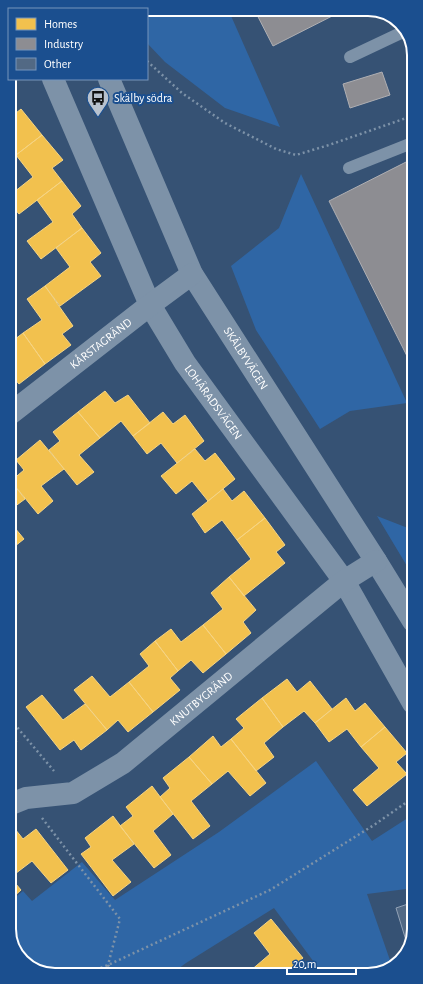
<svg xmlns="http://www.w3.org/2000/svg" width="423" height="984" font-family="'Alegreya Sans',sans-serif">
  <style>
    .green { fill: #2f66a5 }
    .homes { fill: #f2c14e; stroke: #f6d483 }
    .industry { fill: #8d8d92; stroke: #afafb3 }
    .building { fill: #526984; stroke: #92a2b6 }
    .lines { fill: none; stroke-linecap: round; stroke-linejoin: round }
    .path { stroke: #7d92a8; stroke-width: 2.5; stroke-dasharray: 2 3; stroke-linecap: butt }
    .service { stroke: #7d92a8; stroke-width: 12 }
    .minor { stroke: #7d92a8; stroke-width: 22 }
    .labels { text-anchor: middle; stroke-width: 4; stroke-linejoin: round; paint-order: stroke }
    .poi-label { font-size: 12px; fill: #fff; stroke: #1b4f8f; text-anchor: start }
    .street-label { font-size: 12px; fill: #fff; stroke: #1b4f8f }
    .rim { fill: none; stroke: #fff; stroke-width: 2 }
  </style>
  <rect width="100%" height="100%" fill="#365274"/>
  <!-- green -->
  <path class="green" d="M 147,9 L 228,9 L 280,127 L 225,108 L 165,62 L 147,43 Z
    M 301,174 L 407,403 L 350,411 L 320,429 L 256,330 L 231,266 L 279,228 Z
    M 377,516 L 413,530 L 413,576 Z
    M 316,761 L 372,841 L 414,814 L 414,888 L 367,894 L 392,966 L 383,972 L 322,973 L 274,908 L 186,963 L 171,974 L 124,974 L 121,971 L 117,974 L 52,975 L 27,966 L 12,944 L 11,901 L 23,891 L 32,901 L 82,862 L 115,900 L 219,832 Z"/>
  <!-- homes -->
  <path class="homes" d="M 21,109 L 42,135 L 16,155 L 9,146 L 9,115 L 11,117 Z
    M 42,135 L 63,160 L 52,168 L 62,181 L 19,214 L 9,202 L 9,196 L 33,177 L 16,155 Z
    M 62,181 L 81,206 L 72,214 L 82,228 L 41,259 L 27,241 L 53,222 L 37,200 Z
    M 82,228 L 101,253 L 90,262 L 101,276 L 60,306 L 45,286 L 70,267 L 56,248 Z
    M 45,286 L 73,326 L 62,334 L 71,345 L 45,364 L 23,333 L 42,320 L 27,299 Z
    M 23,333 L 45,364 L 19,384 L 13,377 L 10,379 L 10,343 Z
    M 105,391 L 115,403 L 128,395 L 150,423 L 133,436 L 121,421 L 100,438 L 78,412 Z
    M 78,412 L 100,438 L 79,455 L 94,472 L 77,485 L 49,450 L 60,441 L 53,432 Z
    M 163,412 L 173,424 L 185,415 L 204,441 L 177,463 L 161,443 L 147,454 L 133,436 Z
    M 40,440 L 64,469 L 41,486 L 53,501 L 38,514 L 11,481 L 24,470 L 16,460 Z
    M 195,449 L 205,461 L 215,453 L 235,479 L 208,501 L 192,481 L 176,494 L 161,476 Z
    M 10,480 L 25,499 L 10,510 Z
    M 223,489 L 232,501 L 244,491 L 265,518 L 237,540 L 222,520 L 205,533 L 192,514 Z
    M 265,518 L 285,545 L 276,552 L 285,563 L 244,596 L 229,577 L 251,559 L 237,540 Z
    M 10,522 L 24,539 L 10,550 Z
    M 229,577 L 256,610 L 243,622 L 251,633 L 226,654 L 203,625 L 223,609 L 211,593 Z
    M 203,625 L 226,654 L 203,673 L 191,660 L 178,671 L 155,641 L 171,629 L 181,642 Z
    M 155,641 L 178,671 L 170,678 L 180,690 L 153,712 L 129,682 L 149,666 L 140,654 Z
    M 92,676 L 110,697 L 129,682 L 153,712 L 128,732 L 118,720 L 107,730 L 74,690 Z
    M 287,679 L 297,692 L 310,681 L 332,709 L 315,723 L 304,711 L 283,727 L 262,698 Z
    M 42,695 L 63,720 L 85,704 L 107,730 L 81,750 L 74,740 L 60,750 L 26,707 Z
    M 262,698 L 283,727 L 264,743 L 274,757 L 256,771 L 231,739 L 244,728 L 236,719 Z
    M 346,698 L 355,711 L 365,703 L 385,727 L 361,747 L 347,729 L 329,742 L 315,723 Z
    M 385,727 L 407,753 L 396,762 L 407,774 L 367,806 L 353,790 L 379,768 L 361,747 Z
    M 11,734 L 17,742 L 11,746 Z
    M 213,736 L 221,747 L 231,739 L 266,783 L 250,796 L 228,771 L 212,784 L 189,757 Z
    M 11,755 L 16,761 L 11,765 Z
    M 189,757 L 212,784 L 191,801 L 210,826 L 193,839 L 160,797 L 170,788 L 163,778 Z
    M 152,786 L 173,814 L 153,831 L 171,855 L 154,868 L 120,826 L 133,816 L 126,807 Z
    M 113,816 L 134,844 L 112,860 L 131,882 L 113,896 L 81,854 L 91,847 L 85,838 Z
    M 15,829 L 23,839 L 36,829 L 68,870 L 51,883 L 32,861 L 11,877 L 11,832 Z
    M 11,878 L 21,890 L 11,899 Z
    M 271,919 L 303,958 L 287,971 L 289,973 L 250,973 L 249,972 L 270,954 L 254,933 Z
    M 209,968 L 215,974 L 202,974 Z"/>
  <!-- industry -->
  <path class="industry" d="M 254,9 L 346,9 L 273,46 Z
    M 382,72 L 390,95 L 350,108 L 343,84 Z
    M 412,159 L 412,366 L 329,201 Z"/>
  <!-- building -->
  <path class="building" d="M 414,902 L 414,929 L 408,947 L 396,908 Z"/>
  <g class="lines">
    <!-- path -->
    <path class="path" d="M 147,61 L 182,93 L 225,123 L 276,149 L 296,155 L 329,145 L 412,116
      M 11,720 L 54,771
      M 42,818 L 120,919 L 108,965 L 115,974
      M 82,975 L 108,965 L 270,890 L 374,825 L 414,797"/>
    <!-- service -->
    <path class="service" d="M 350,57 L 405,31
      M 349,168 L 412,143"/>
    <!-- minor -->
    <g class="minor">
      <path id="s1" d="M 53,79 L 150,305 L 185,363 L 344,581 L 413,703"/>
      <path id="s2" d="M 109,79 L 192,274 L 376,561 L 413,621"/>
      <path id="s3" d="M 10,414 L 150,305 L 192,274"/>
      <path id="s4" d="M 11,804 L 26,798 L 73,793 L 123,763 L 344,581 L 376,561"/>
    </g>
  </g>
  <!-- icons -->
  <defs>
    <g id="bus-pin" transform="scale(1.15)"><path d="M0 17L-7.5 6A9.5 9.5 0 1 1 7.5 6Z" fill="#b9c2ce" stroke="#1b4f8f"/><path d="M-5-6H5V4H4V6H2V4H-2V6H-4V4H-5ZM-3.5-4V0h7V-4ZM-3.5 1.2v1.5H-2V1.2ZM2 1.2v1.5H3.5V1.2Z" fill="#111"/></g>
  </defs>
  <g fill-rule="evenodd">
    <use href="#bus-pin" x="98" y="98"/>
  </g>
  <g class="labels">
    <!-- poi labels -->
    <g class="poi-label">
      <text x="114" y="102">Skälby södra</text>
    </g>
    <!-- street labels -->
    <g class="street-label">
      <text dy="4" stroke="none"><textPath href="#s3" startOffset="115">KÅRSTAGRÄND</textPath></text>
      <text dy="4" stroke="none"><textPath href="#s2" startOffset="312">SKÄLBYVÄGEN</textPath></text>
      <text dy="4" stroke="none"><textPath href="#s1" startOffset="362">LOHÄRADSVÄGEN</textPath></text>
      <text dy="4" stroke="none"><textPath href="#s4" startOffset="223">KNUTBYGRÄND</textPath></text>
    </g>
  </g>
  <!-- crop -->
  <path d="M0 0H423V984H0ZM55 16H368A39 39 0 0 1 407 55V929A39 39 0 0 1 368 968H55A39 39 0 0 1 16 929V55A39 39 0 0 1 55 16Z" fill="#1b4f8f" fill-rule="evenodd"/>
  <path class="rim" d="M55 16H368A39 39 0 0 1 407 55V929A39 39 0 0 1 368 968H55A39 39 0 0 1 16 929V55A39 39 0 0 1 55 16Z"/>
  <!-- legend -->
  <rect x="8" y="8" width="140" height="72" fill="#1b4f8f" stroke="#7695bc"/>
  <rect x="16" y="18" width="20" height="12" fill="#f2c14e" stroke="#7695bc"/>
  <text x="44" y="28" font-size="12" fill="#ffffff">Homes</text>
  <rect x="16" y="38" width="20" height="12" fill="#8d8d92" stroke="#7695bc"/>
  <text x="44" y="48" font-size="12" fill="#ffffff">Industry</text>
  <rect x="16" y="58" width="20" height="12" fill="#526984" stroke="#7695bc"/>
  <text x="44" y="68" font-size="12" fill="#ffffff">Other</text>
  <!-- scale -->
  <path d="M287 968v6h69v-6" fill="none" stroke="#ffffff" stroke-width="2"/>
  <text x="293" y="968" font-size="12" fill="#ffffff" stroke="#1b4f8f" stroke-width="3" paint-order="stroke">20 m</text>
</svg>
